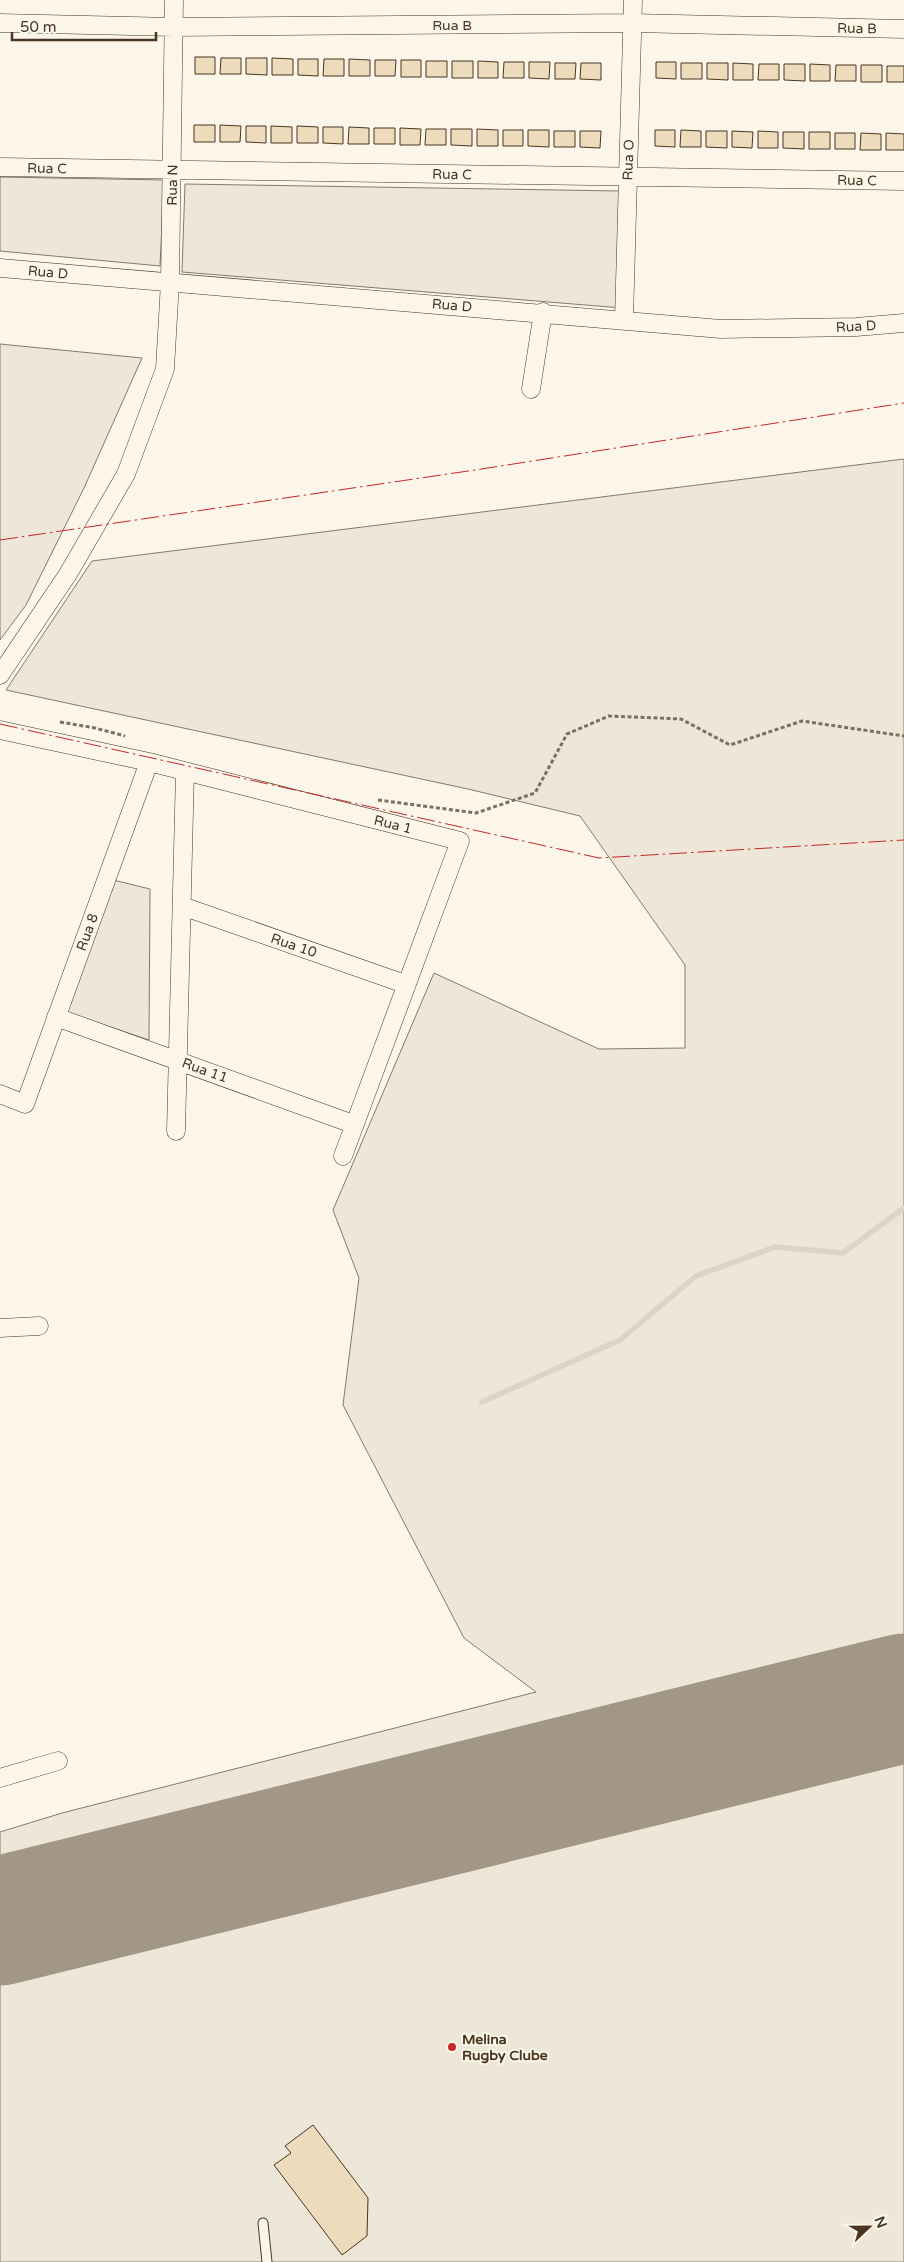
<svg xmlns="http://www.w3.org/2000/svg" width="904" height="2262" font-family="'Varela Round',sans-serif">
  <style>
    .green { fill: #ede6d9; stroke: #887966 }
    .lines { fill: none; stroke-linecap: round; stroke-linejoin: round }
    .stream { stroke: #dcd4c6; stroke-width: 5.5 }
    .runway { stroke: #a29684; stroke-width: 129 }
    .building { fill: #ecdcbc; stroke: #4a3520 }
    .lane-casing { stroke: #4a3520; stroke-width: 11 }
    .street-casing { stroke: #4a3520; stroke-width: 19 }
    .path { stroke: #7f6f5c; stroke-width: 3; stroke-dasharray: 4 2.5; stroke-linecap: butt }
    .lane { stroke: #fbf6e9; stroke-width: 9 }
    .street { stroke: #fbf6e9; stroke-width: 18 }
    .power { stroke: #c62828; stroke-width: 1; stroke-dasharray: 18 4 2.5 4; stroke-linecap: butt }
    .poi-dot { fill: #c62828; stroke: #fbf6e9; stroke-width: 2 }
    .labels { text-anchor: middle; stroke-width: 4; stroke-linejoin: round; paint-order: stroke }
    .street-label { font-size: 14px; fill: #4a3520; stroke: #fbf6e9 }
    .poi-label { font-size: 14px; font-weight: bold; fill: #4a3520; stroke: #fbf6e9; text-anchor: start }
  </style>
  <rect width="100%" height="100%" fill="#fbf6e9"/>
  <!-- green -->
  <path class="green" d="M 0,177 L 164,180 L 160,266 L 0,251 Z
    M 185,184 L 620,191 L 622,308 L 182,272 Z
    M 0,344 L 142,358 L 84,488 L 26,605 L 0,640 Z
    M 904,459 L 904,2262 L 0,2262 L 0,1832 L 62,1813 L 536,1692 L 464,1638 L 343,1405 L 359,1278 L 333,1210 L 434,973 L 599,1049 L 685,1048 L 685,965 L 580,816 L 468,789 L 6,690 L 92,561 Z
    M 113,880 L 150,889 L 149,1040 L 66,1012 Z"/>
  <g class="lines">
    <!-- stream -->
    <path class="stream" d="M 482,1402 L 620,1340 L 696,1276 L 775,1247 L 843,1253 L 904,1208"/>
    <!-- runway -->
    <path class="runway" d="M 0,1921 L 904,1698"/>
  </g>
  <!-- building -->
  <path class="building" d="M 195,57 L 215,57 L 215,74 L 195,74 Z
    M 221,58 L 241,58 L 241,74 L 220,74 Z
    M 246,58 L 267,58 L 267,75 L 246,74 Z
    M 272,58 L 293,59 L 293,75 L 272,75 Z
    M 298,59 L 318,59 L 318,76 L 298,75 Z
    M 324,59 L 344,59 L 344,76 L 323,76 Z
    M 349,59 L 370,60 L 370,76 L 349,76 Z
    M 375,60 L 396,60 L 395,76 L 375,76 Z
    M 401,60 L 421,60 L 421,77 L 401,77 Z
    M 426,61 L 447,61 L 447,77 L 426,77 Z
    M 452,61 L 473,61 L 473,78 L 452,78 Z
    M 478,61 L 498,62 L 498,78 L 478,78 Z
    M 504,62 L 524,62 L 524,78 L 503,78 Z
    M 529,62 L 550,62 L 549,79 L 529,78 Z
    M 656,62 L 676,62 L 676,79 L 656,78 Z
    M 555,63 L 576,63 L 575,79 L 555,79 Z
    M 581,63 L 601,63 L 601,80 L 580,79 Z
    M 681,63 L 702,63 L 702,79 L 681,79 Z
    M 707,63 L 728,63 L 728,80 L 707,79 Z
    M 733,63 L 753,64 L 753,80 L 733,80 Z
    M 759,64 L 779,64 L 779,80 L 758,80 Z
    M 784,64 L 805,64 L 805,81 L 784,80 Z
    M 810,64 L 830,65 L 830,81 L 810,81 Z
    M 836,65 L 856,65 L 856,81 L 835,81 Z
    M 861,65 L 882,65 L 882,82 L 861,82 Z
    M 887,66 L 904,66 L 904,82 L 887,82 Z
    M 194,125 L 215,125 L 215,142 L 194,142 Z
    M 220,125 L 241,126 L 240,142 L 220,142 Z
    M 246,126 L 266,126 L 266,143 L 246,142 Z
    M 271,126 L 292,127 L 292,143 L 271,143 Z
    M 297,126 L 318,127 L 318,143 L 297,143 Z
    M 323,127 L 343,127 L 343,144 L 323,143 Z
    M 349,127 L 369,128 L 369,144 L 348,144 Z
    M 374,128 L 395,128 L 395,144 L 374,144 Z
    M 400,128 L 421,129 L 420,145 L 400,145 Z
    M 426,129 L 446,129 L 446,145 L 425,145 Z
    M 451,129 L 472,129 L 472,146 L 451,145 Z
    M 477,129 L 498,130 L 498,146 L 477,146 Z
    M 503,130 L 523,130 L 523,146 L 503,146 Z
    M 528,130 L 549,130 L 549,147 L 528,146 Z
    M 655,130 L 675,130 L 675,147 L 655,146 Z
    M 681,130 L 701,131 L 701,147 L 680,147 Z
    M 554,131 L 575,131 L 575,147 L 554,147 Z
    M 580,131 L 601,131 L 600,148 L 580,147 Z
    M 706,131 L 727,131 L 727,148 L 706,147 Z
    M 732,131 L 753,132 L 752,148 L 732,147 Z
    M 758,131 L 778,132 L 778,148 L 758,148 Z
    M 783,132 L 804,132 L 804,149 L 783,148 Z
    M 809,132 L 830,132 L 830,149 L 809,149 Z
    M 835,133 L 855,133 L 855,149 L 835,149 Z
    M 861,133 L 881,134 L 881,150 L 860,150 Z
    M 886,133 L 904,134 L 904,150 L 886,150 Z
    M 313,2125 L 368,2198 L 367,2236 L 342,2255 L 274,2165 L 291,2153 L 285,2146 Z"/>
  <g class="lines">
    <!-- lane casing -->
    <g class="lane-casing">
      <path id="lane" d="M 263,2223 L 267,2262"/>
    </g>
    <!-- street casing -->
    <g class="street-casing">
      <path id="street" d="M 0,23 L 174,27 L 632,23 L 904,29
        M 0,167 L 904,181
        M 0,268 L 721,329 L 856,327 L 904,323
        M 624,319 L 633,0
        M 531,389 L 543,312
        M 0,675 L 68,574 L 126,474 L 165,369 L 170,282 L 174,0
        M 0,730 L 149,762 L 460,841 L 343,1156
        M 182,906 L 405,984
        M 56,1017 L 353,1124
        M 0,1094 L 25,1104 L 149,762
        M 176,1131 L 185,771
        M 0,1328 L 39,1326
        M 0,1778 L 58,1761"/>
    </g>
    <!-- path -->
    <path class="path" d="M 60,722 L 95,728 L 125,736
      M 378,800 L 476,813 L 535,793 L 567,734 L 609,716 L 681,719 L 730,745 L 802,721 L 904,736"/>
    <!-- lane -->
    <use href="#lane" class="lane"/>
    <!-- street -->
    <use href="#street" class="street"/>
    <!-- power -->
    <path class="power" d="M 0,540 L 475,470 L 904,403
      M 0,724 L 599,858 L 904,840"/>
  </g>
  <!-- markers -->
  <circle class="poi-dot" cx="452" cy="2047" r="5"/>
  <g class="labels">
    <!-- street labels -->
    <g class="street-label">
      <text x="452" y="30">Rua B</text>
      <text transform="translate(857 28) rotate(1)" y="5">Rua B</text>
      <text transform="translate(628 160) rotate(-88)" y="5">Rua O</text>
      <text transform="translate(47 168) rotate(1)" y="5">Rua C</text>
      <text transform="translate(452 174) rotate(1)" y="5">Rua C</text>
      <text transform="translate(857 180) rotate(1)" y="5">Rua C</text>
      <text transform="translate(172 185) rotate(-89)" y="5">Rua N</text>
      <text transform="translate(48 272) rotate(5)" y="5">Rua D</text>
      <text transform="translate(452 305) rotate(5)" y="5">Rua D</text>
      <text transform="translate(856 326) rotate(-3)" y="5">Rua D</text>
      <text transform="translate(393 824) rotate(14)" y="5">Rua 1</text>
      <text transform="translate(87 932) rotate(-70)" y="5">Rua 8</text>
      <text transform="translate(294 945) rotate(19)" y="5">Rua 10</text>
      <text transform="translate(205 1070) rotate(20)" y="5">Rua 11</text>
    </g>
    <!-- poi labels -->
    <g class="poi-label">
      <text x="462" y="2044">Melina<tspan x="462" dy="16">Rugby Clube</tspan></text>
    </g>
  </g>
  <!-- north arrow -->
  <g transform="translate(869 2227) rotate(68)" stroke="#fbf6e9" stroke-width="4" paint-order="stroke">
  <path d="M0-4L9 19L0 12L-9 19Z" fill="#4a3520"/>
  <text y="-8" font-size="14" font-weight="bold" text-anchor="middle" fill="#4a3520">N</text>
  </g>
  <!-- scale -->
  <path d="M12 32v8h144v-8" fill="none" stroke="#4a3520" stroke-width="2.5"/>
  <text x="20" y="32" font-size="15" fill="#4a3520" stroke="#fbf6e9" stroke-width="4" paint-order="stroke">50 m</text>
</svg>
